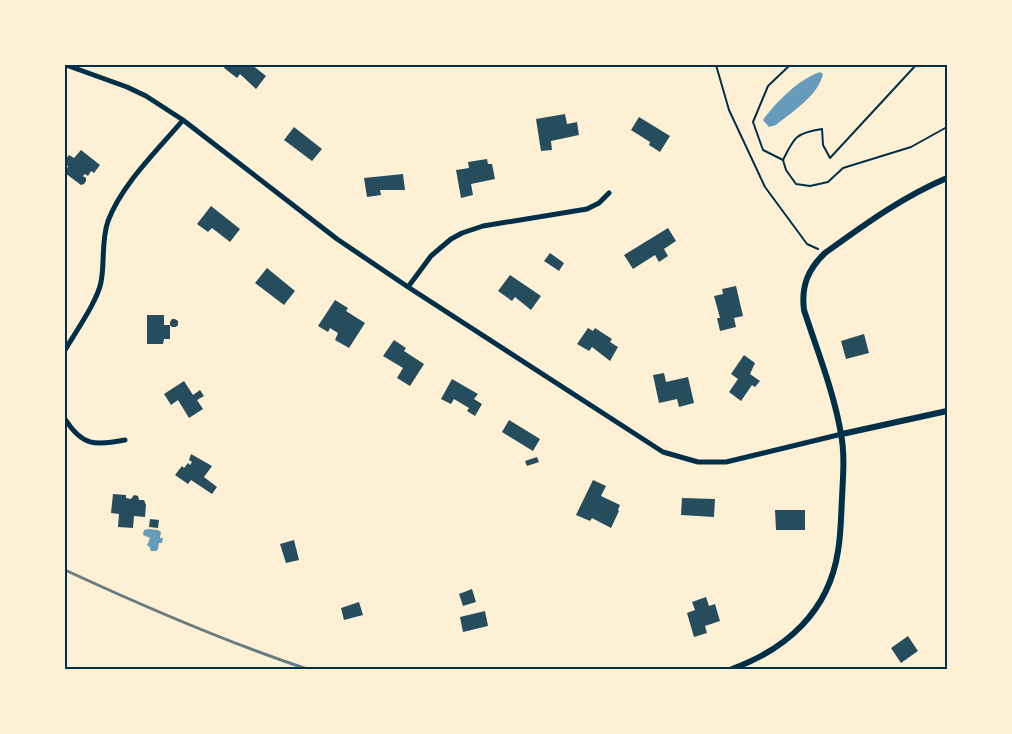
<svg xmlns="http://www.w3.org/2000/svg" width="1012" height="734" font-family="Ubuntu,sans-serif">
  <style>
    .water { fill: #669bbc }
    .building { fill: #264d5e }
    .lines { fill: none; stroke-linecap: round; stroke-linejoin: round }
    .path { stroke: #003049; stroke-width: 2 }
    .minor { stroke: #003049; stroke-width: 5 }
    .tertiary { stroke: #003049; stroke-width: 6 }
    .rail { stroke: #657d81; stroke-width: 3 }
    .neatline { fill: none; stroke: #003049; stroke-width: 2 }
  </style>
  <rect width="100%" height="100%" fill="#fdf0d5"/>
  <!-- water -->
  <path class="water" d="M 820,72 L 823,74 C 818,96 793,111 776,125 L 769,127 L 763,120 C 776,102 799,79 820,72 Z
    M 148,529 L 158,530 L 161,532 L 160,538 L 163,538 L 162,543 L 159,543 L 158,549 L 156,551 L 151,551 L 149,546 L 147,546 L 150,538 L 143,535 L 144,530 Z"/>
  <!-- building -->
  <path class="building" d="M 226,65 L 252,65 L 266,76 L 256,89 L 240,74 L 237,78 L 224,68 Z
    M 565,114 L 567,124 L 577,122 L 579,135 L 551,141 L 552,150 L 541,151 L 536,119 Z
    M 639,117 L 670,136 L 660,152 L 649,145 L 650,142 L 631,130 Z
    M 294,127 L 322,149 L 312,161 L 284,140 Z
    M 81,150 L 100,165 L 94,173 L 91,171 L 88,176 L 85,174 L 83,176 L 86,178 L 86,181 L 84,184 L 81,185 L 65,173 L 68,166 L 65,164 L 65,160 L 69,155 L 74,158 Z
    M 487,159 L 488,164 L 492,164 L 495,179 L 471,184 L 473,195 L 461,198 L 456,170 L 469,168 L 468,162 Z
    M 403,174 L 405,190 L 380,190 L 381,195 L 367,197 L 364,178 Z
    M 211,206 L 240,229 L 230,242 L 212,228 L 208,232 L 197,224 Z
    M 668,228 L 676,241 L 664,249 L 668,256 L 659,262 L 655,255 L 633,269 L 624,255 Z
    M 550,253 L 564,263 L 559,271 L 544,261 Z
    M 267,268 L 295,291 L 284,305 L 255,283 Z
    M 510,275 L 541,296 L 531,310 L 515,297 L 512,301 L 498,291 Z
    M 736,286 L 743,316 L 734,318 L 736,327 L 720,331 L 717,318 L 720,318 L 714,296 L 723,294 L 722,289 Z
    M 335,300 L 348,308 L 346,311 L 365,323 L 349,348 L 335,340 L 338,333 L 330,328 L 328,332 L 318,326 Z
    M 147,315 L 164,315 L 164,325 L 170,325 L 170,322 L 172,319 L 175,319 L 178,321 L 178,325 L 176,327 L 172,327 L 170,325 L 170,339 L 164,339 L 163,344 L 147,344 Z
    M 588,328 L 593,331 L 595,328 L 612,339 L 610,342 L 618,347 L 610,361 L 592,347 L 589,351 L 577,344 Z
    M 864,334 L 869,353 L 846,359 L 841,341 Z
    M 394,340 L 406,348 L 404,351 L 424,364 L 410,386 L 397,378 L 403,368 L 383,356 Z
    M 744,355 L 755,363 L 750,374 L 760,381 L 755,387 L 752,385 L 741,401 L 729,392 L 738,379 L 731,374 Z
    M 664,373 L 666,382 L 688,377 L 694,403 L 679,407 L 677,399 L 659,403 L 653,375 Z
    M 452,379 L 478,394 L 474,399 L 482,404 L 475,416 L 467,411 L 469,408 L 454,399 L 451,404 L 441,399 Z
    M 184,381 L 193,395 L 200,390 L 204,396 L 197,400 L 203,409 L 189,418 L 178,400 L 171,405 L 164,394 Z
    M 509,420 L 540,439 L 533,451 L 502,432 Z
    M 191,454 L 212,466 L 204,477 L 217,487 L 212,494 L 191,480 L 188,484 L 175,475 L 182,466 L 184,468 L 188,463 L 190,465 L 192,462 L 189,460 Z
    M 537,457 L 539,462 L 527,466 L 525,461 Z
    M 593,480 L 606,486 L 601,496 L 620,505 L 618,510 L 619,511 L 611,528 L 592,518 L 590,521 L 576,515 Z
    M 113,494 L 126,495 L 126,498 L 131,499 L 134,495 L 138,496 L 139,500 L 144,500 L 146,505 L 145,517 L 134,516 L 133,528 L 118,527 L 119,514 L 111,513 Z
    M 682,498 L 715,499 L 714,517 L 681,515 Z
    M 775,510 L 805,510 L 805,530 L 776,530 Z
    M 150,519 L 159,520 L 158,528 L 149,527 Z
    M 294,540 L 299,560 L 286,563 L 280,544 Z
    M 472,589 L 476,602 L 463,606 L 459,594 Z
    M 706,597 L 709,606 L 715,604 L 720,621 L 705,626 L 707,633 L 694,637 L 687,613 L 695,610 L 692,602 Z
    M 359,602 L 363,615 L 344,620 L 341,608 Z
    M 485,611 L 488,626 L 463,632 L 460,617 Z
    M 908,636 L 918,651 L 901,663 L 891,648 Z"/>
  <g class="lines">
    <!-- path -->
    <path class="path" d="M 716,65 L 729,110 L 765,187 L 807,244 L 818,249
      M 916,65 L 830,158 L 823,145 L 822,129 C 795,133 794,138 783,160 L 786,170 L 796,184 L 810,186 L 828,182 L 843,168 L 911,147 L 947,127
      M 783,160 L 763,150 L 753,122 L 768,86 L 790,65"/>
    <!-- minor -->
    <path class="minor" d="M 66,65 L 127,87 L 146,96 L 183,120 L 337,239 L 408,287 L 663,452 L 698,462 L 726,462 L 842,434
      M 408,287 L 431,256 L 451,239 L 462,233 L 483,226 L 587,209 L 599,203 L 609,193
      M 65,350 C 75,333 98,300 101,282 C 105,262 101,241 108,221 C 122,184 157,151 183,120
      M 65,419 C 82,446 95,446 125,440"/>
    <!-- tertiary -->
    <path class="tertiary" d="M 842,434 L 947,411
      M 732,669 C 787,649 829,611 838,551 C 841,534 841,516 842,498 C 843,477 845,454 841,434 C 834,392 817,350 804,310 C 801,286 808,269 825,253 C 864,225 902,197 947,178"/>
    <!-- rail -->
    <path class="rail" d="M 65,570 C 145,607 223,641 307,669"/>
  </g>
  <!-- border -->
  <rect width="1012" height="734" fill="none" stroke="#fdf0d5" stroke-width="132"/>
  <rect x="66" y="66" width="880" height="602" class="neatline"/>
</svg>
